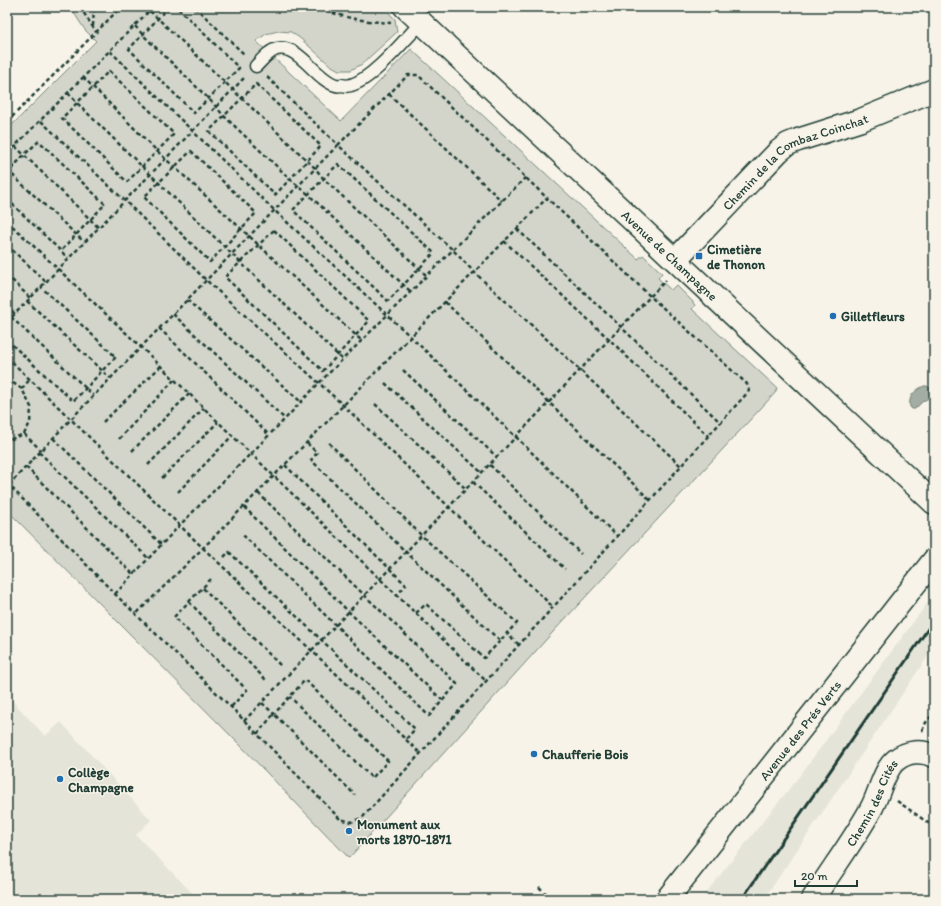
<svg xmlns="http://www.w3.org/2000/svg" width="941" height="906" font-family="Itim,sans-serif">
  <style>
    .built { fill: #e5e4d9 }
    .green { fill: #d3d5ca; stroke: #79897f }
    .water { fill: #a4ada3; stroke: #6f8077 }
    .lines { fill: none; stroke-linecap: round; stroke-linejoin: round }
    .lane-casing { stroke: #1f3d34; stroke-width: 15 }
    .street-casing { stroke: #1f3d34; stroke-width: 25 }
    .secondary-casing { stroke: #1f3d34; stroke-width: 25 }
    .path { stroke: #1f3d34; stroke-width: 2.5; stroke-dasharray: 4 3; stroke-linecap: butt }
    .lane { stroke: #f7f3e8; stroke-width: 12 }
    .street { stroke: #f7f3e8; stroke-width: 22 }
    .secondary { stroke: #f7f3e8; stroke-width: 22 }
    .rail { stroke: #1f3d34; stroke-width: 3 }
    .poi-dot { fill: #1f6fb2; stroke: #f7f3e8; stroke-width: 1.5 }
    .labels { text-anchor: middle; stroke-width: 3; stroke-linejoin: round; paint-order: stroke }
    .street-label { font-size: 13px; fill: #1f3d34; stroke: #f7f3e8 }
    .poi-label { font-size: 13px; font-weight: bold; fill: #1f3d34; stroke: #f7f3e8; text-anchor: start }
  </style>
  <rect width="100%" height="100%" fill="#f7f3e8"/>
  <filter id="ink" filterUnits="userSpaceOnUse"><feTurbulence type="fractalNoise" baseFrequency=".025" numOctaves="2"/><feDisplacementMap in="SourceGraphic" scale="8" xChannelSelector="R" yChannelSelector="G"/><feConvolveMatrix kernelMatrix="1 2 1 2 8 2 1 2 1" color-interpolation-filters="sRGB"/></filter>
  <g filter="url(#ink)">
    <!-- built -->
    <path class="built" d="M 934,594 L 934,647 L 764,899 L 701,899 L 801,774 Z
      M 7,695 L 45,736 L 61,722 L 151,820 L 136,835 L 198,899 L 7,899 Z"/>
    <!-- green -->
    <path class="green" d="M 70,7 L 383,7 L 395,19 L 397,32 L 362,64 L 351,70 L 339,70 L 330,65 L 301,39 L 291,32 L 278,31 L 266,34 L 256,41 L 341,121 L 411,49 L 638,259 L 643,255 L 662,273 L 658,278 L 671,290 L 676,285 L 693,302 L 693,303 L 695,305 L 692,309 L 777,388 L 775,393 L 553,632 L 349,858 L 241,746 L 7,510 L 7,130 L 96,41 L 85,30 Z"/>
    <!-- water -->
    <path class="water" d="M 924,386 L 927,386 L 930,388 L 931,395 L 929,398 L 923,401 L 915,409 L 912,409 L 910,407 C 908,396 915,390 924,386 Z"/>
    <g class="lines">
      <!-- lane casing -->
      <g class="lane-casing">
        <path id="lane" d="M 256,66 C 262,60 269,51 277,49 C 299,44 316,80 336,85 C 338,86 340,85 342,85 C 345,86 348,86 351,85 C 373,79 405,39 422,22"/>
      </g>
      <!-- street casing -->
      <g class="street-casing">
        <g id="street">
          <path id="s1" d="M 405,7 L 934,503"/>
          <path id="s2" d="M 675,260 L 779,151 L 788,144 L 798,140 L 861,120 L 934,90"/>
          <path id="s3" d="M 813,899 C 832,869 854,840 871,809 C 879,795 884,769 896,760 C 907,751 922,750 934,756"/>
        </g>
      </g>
      <!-- secondary casing -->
      <g class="secondary-casing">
        <g id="secondary">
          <path id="s4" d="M 667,899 L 934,560"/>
        </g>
      </g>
      <!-- path -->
      <path class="path" d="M 80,7 L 96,32
        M 169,7 L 129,49 L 194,113 L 239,68 L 177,7
        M 195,7 L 245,55
        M 320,7 C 343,19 366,21 391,23
        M 150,11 L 315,168 L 323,178 L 427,276
        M 93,26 L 94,7
        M 135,26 L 143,35 L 209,99 L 224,116 L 290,179 L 308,194 L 411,292
        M 110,51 L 274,210 L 411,337 L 516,437 L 617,536
        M 109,71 L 174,134 L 127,182 L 62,118 Z
        M 83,77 L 157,151 L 249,236 L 362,341
        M 267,77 L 338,145 L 408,75 L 418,75 L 547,198
        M 256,84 L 321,146 L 275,195 L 209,131 Z
        M 68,93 L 77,103 L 241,263 L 343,360
        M 389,94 L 502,201
        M 41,121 L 125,201 L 206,280 L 343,405 L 553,607
        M 7,122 L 121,7
        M 15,146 L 99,228
        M 191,151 L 256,213 L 210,262 L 144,197 Z
        M 7,154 L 153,7
        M 338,164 L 434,253 L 388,301 L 293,210 Z
        M 7,170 L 84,242
        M 7,174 L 24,155 L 39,141 L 105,204 L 61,251
        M 7,199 L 68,258
        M 7,221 L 141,347 L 380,579 L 486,681
        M 517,229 L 621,327 L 721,423
        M 274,230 L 369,321 L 323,371 L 225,277 Z
        M 504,241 L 609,339 L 708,436
        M 7,245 L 46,282
        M 7,275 L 30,298
        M 187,300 L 301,402
        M 27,301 L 110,378
        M 445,302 L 650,500
        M 7,306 L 15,314
        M 173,314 L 285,419
        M 11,317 L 93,395
        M 7,322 L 245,77
        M 159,328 L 269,435
        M 7,340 L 73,401 C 88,387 101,371 116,357 L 41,287
        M 7,357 L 203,548 L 420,753
        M 403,370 L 497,457
        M 7,379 L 22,389 L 31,407 L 30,423 L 24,434 L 7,441
        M 385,383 L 482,473
        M 22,389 L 30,379
        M 375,404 L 466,489
        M 103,422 L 161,366
        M 24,434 L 41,450
        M 53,438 L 162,545
        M 119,439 L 174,380
        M 307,443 L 317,453 L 311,460 L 406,552 L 500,641 L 507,633
        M 329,443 L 422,536 L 517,623 L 507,633 L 519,645
        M 132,451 L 189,394
        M 39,452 L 149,559
        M 148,465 L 204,408
        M 285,465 L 406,585 L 397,595
        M 490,465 L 581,554
        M 26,467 L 134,575
        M 162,478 L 218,422
        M 473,482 L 565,569
        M 7,483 L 115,594 L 231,707 L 340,819 L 351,822 L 362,818 L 749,391 L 747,384 L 650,296 L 547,198 L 203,548 L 136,614
        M 9,485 L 71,419 L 338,145 L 453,250 L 474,272 L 580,370 L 681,466
        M 178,492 L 232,436
        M 244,507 L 349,612 L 442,700
        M 243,535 L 429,716 L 457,684 L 258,493
        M 224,557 L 229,552 L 415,729 L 406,739
        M 211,579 L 174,617 L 247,690 L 231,707
        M 203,588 L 282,667
        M 115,594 L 180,525 L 285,419 L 319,383 L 526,177
        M 189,602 L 266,680
        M 416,613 L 426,604 L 484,658 L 500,641
        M 262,703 L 274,714 L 305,680 L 388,761 L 372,778 L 290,697
        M 244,721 L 666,280
        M 922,731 C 925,724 927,719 934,715
        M 257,734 L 274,714 L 355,795
        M 897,801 L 934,827
        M 539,887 L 552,899"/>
      <!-- lane -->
      <use href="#lane" class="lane"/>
      <!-- street -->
      <use href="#street" class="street"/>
      <!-- secondary -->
      <use href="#secondary" class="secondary"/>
      <!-- rail -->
      <path class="rail" d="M 742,899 L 934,620"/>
    </g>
  </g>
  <!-- markers -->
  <g class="poi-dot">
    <rect x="695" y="252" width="8" height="8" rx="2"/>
    <circle cx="833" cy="316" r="4"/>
    <circle cx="534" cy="754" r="4"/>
    <circle cx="60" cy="779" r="4"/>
    <circle cx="349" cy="831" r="4"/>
  </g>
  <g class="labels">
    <!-- street labels -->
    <g class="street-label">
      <text dy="5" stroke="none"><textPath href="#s2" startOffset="159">Chemin de la Combaz Coinchat</textPath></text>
      <text dy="5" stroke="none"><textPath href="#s1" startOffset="363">Avenue de Champagne</textPath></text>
      <text dy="5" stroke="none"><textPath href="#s4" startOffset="215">Avenue des Prés Verts</textPath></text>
      <text dy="5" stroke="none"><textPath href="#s3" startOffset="113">Chemin des Cités</textPath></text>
    </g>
    <!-- poi labels -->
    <g class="poi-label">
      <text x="707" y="254">Cimetière<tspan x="707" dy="15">de Thonon</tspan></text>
      <text x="841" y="321">Gilletfleurs</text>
      <text x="542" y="759">Chaufferie Bois</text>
      <text x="68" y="777">Collège<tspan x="68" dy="15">Champagne</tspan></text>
      <text x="357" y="829">Monument aux<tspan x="357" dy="15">morts 1870-1871</tspan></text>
    </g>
  </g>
  <!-- margin -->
  <rect width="941" height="906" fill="none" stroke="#f7f3e8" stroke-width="24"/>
  <rect x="12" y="12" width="917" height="882" fill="none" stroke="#1f3d34" stroke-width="1.5" filter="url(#ink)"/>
  <!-- scale -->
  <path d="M795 880v6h62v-6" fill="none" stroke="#1f3d34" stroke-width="2"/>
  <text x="801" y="880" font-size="12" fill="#1f3d34" stroke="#f7f3e8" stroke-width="3" paint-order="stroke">20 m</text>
</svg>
